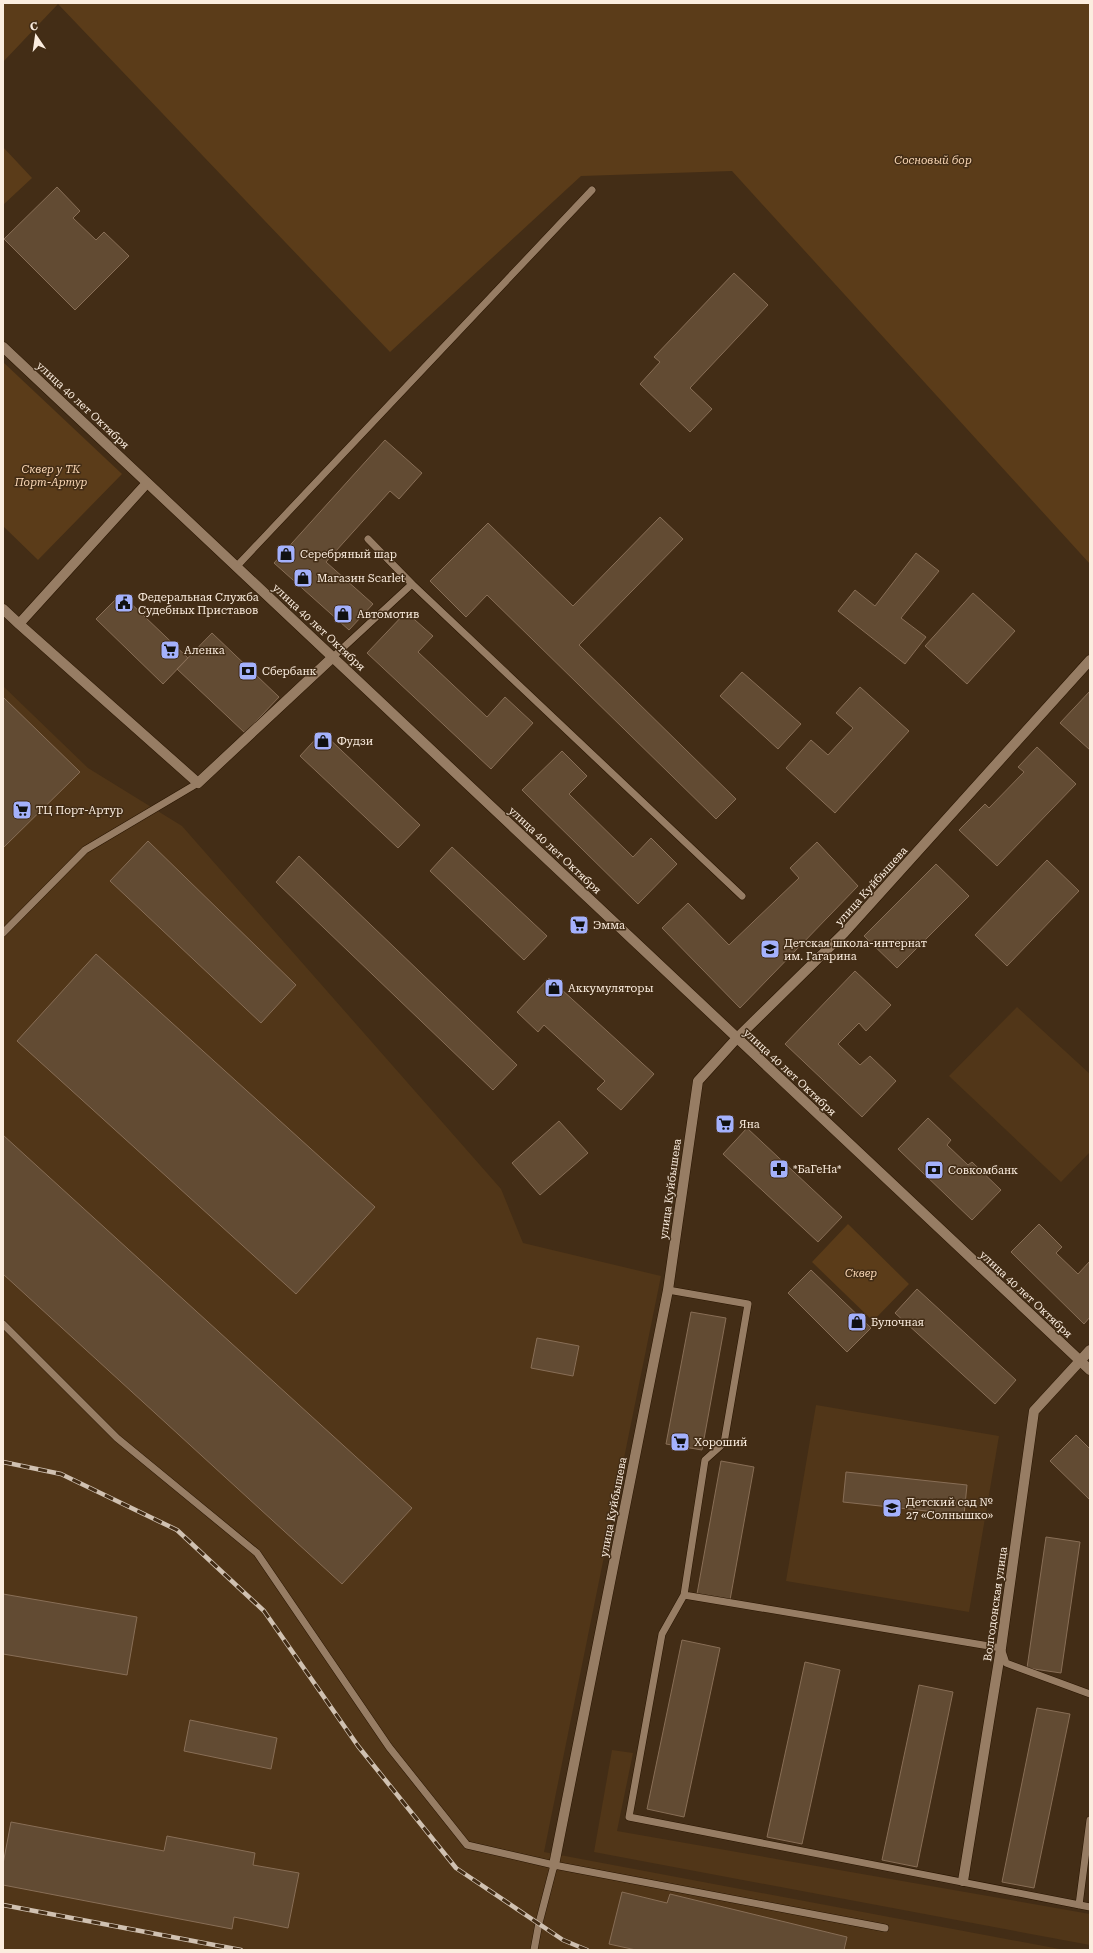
<svg xmlns="http://www.w3.org/2000/svg" width="1093" height="1953" font-family="'Roboto Serif',serif">
  <style>
    .built { fill: #513618 }
    .green { fill: #5b3c19 }
    .building { fill: #624b33; stroke: #886e56 }
    .lines { fill: none; stroke-linecap: round; stroke-linejoin: round }
    .service-casing { stroke: #291500; stroke-width: 8 }
    .minor-casing { stroke: #291500; stroke-width: 11 }
    .secondary-casing { stroke: #291500; stroke-width: 11 }
    .service { stroke: #977d64; stroke-width: 7 }
    .minor { stroke: #977d64; stroke-width: 10 }
    .secondary { stroke: #977d64; stroke-width: 10 }
    .rail-casing { stroke: #d0c1b1; stroke-width: 4.5 }
    .rail { stroke: #432d16; stroke-width: 3; stroke-dasharray: 9; stroke-linecap: butt }
    .labels { text-anchor: middle; stroke-width: 3; stroke-linejoin: round; paint-order: stroke }
    .park-label { font-size: 11px; font-style: italic; fill: #fad7b5; stroke: #432d16 }
    .street-label { font-size: 11px; fill: #fbeddf; stroke: #432d16 }
    .poi-label { font-size: 11px; fill: #fbeddf; stroke: #432d16; text-anchor: start }
  </style>
  <rect width="100%" height="100%" fill="#432d16"/>
  <!-- built -->
  <path class="built" d="M 3,686 L 88,768 L 182,826 L 501,1189 L 523,1243 L 661,1276 L 544,1852 L 1065,1950 L 3,1950 Z
    M 1017,1007 L 1090,1074 L 1090,1152 L 1061,1182 L 949,1076 Z
    M 816,1405 L 999,1436 L 969,1612 L 786,1581 Z
    M 612,1750 L 633,1753 L 617,1831 L 1090,1914 L 1090,1945 L 594,1852 Z"/>
  <!-- green -->
  <path class="green" d="M 3,3 L 1090,3 L 1090,564 L 732,171 L 581,176 L 390,352 L 58,4 L 3,62 Z
    M 3,147 L 32,178 L 3,205 Z
    M 3,362 L 122,474 L 38,560 L 3,526 Z
    M 848,1224 L 909,1284 L 873,1321 L 812,1262 Z"/>
  <!-- building -->
  <path class="building" d="M 57,187 L 80,211 L 73,218 L 96,240 L 104,232 L 129,256 L 75,310 L 4,239 Z
    M 734,273 L 768,305 L 690,388 L 712,409 L 690,432 L 640,384 L 660,362 L 654,357 Z
    M 385,440 L 422,473 L 399,499 L 390,491 L 326,562 L 373,604 L 349,630 L 274,563 Z
    M 660,517 L 683,539 L 579,645 L 736,799 L 716,819 L 487,595 L 466,617 L 430,581 L 488,523 L 573,606 Z
    M 916,553 L 939,571 L 901,618 L 926,637 L 905,664 L 838,611 L 855,590 L 875,606 Z
    M 973,593 L 1015,631 L 967,684 L 925,646 Z
    M 121,594 L 188,658 L 163,684 L 96,619 Z
    M 406,612 L 433,636 L 418,652 L 487,717 L 505,697 L 533,723 L 491,769 L 367,653 Z
    M 212,633 L 279,697 L 245,733 L 177,669 Z
    M 742,672 L 801,724 L 778,749 L 720,696 Z
    M 860,687 L 909,731 L 835,813 L 786,768 L 811,740 L 828,755 L 853,728 L 836,713 Z
    M 1090,691 L 1090,750 L 1060,723 Z
    M 3,697 L 80,772 L 3,848 Z
    M 322,732 L 420,825 L 398,848 L 300,756 Z
    M 1037,747 L 1076,784 L 997,866 L 959,830 L 985,804 L 989,808 L 1024,772 L 1018,767 Z
    M 562,751 L 587,776 L 569,794 L 633,857 L 651,838 L 677,864 L 638,904 L 522,790 Z
    M 148,841 L 296,985 L 261,1023 L 110,881 Z
    M 817,842 L 858,886 L 740,1008 L 662,928 L 688,903 L 729,945 L 799,878 L 790,868 Z
    M 452,847 L 547,936 L 524,960 L 430,871 Z
    M 299,856 L 517,1065 L 493,1090 L 276,882 Z
    M 1047,860 L 1079,891 L 1007,966 L 975,935 Z
    M 936,864 L 969,896 L 897,968 L 864,936 Z
    M 96,954 L 375,1207 L 296,1294 L 17,1041 Z
    M 855,971 L 891,1005 L 866,1031 L 859,1023 L 838,1044 L 860,1065 L 870,1056 L 896,1081 L 862,1117 L 785,1044 Z
    M 549,978 L 654,1074 L 621,1110 L 597,1089 L 605,1081 L 544,1025 L 538,1032 L 517,1012 Z
    M 928,1118 L 951,1140 L 947,1145 L 968,1165 L 972,1162 L 1001,1190 L 972,1220 L 898,1149 Z
    M 559,1121 L 588,1153 L 540,1195 L 512,1163 Z
    M 747,1128 L 842,1217 L 818,1242 L 723,1154 Z
    M 3,1135 L 412,1508 L 342,1584 L 3,1274 Z
    M 1039,1224 L 1062,1247 L 1056,1253 L 1078,1274 L 1090,1261 L 1090,1317 L 1084,1324 L 1011,1252 Z
    M 811,1270 L 871,1328 L 847,1352 L 788,1293 Z
    M 917,1289 L 1016,1380 L 995,1404 L 895,1313 Z
    M 691,1312 L 726,1318 L 702,1450 L 666,1444 Z
    M 537,1338 L 579,1346 L 573,1376 L 531,1368 Z
    M 1076,1435 L 1090,1449 L 1090,1500 L 1050,1461 Z
    M 721,1461 L 754,1467 L 730,1600 L 697,1594 Z
    M 846,1472 L 967,1485 L 964,1515 L 843,1502 Z
    M 1046,1537 L 1080,1542 L 1061,1673 L 1027,1668 Z
    M 3,1594 L 137,1617 L 127,1675 L 3,1654 Z
    M 682,1640 L 720,1648 L 684,1817 L 647,1809 Z
    M 805,1662 L 840,1670 L 802,1844 L 767,1837 Z
    M 919,1685 L 953,1692 L 917,1867 L 882,1860 Z
    M 1037,1708 L 1070,1714 L 1034,1888 L 1002,1882 Z
    M 190,1720 L 277,1738 L 271,1769 L 184,1751 Z
    M 11,1822 L 164,1851 L 167,1836 L 255,1853 L 253,1865 L 299,1873 L 288,1928 L 234,1917 L 232,1929 L 3,1885 L 3,1864 Z
    M 622,1892 L 667,1903 L 670,1894 L 847,1937 L 844,1950 L 636,1950 L 609,1944 Z"/>
  <g class="lines">
    <!-- service casing -->
    <g class="service-casing">
      <path id="service" d="M 368,539 L 412,584 L 742,896
        M 237,566 L 592,190
        M 333,657 L 412,584
        M 3,933 L 85,850 L 198,783
        M 668,1290 L 748,1304 L 724,1443 L 705,1460 L 684,1595 L 1001,1648 L 1006,1663 L 1090,1694
        M 3,1324 L 117,1438 L 257,1553 L 389,1747 L 467,1845 L 554,1865 L 885,1928
        M 684,1595 L 662,1634 L 629,1817 L 1090,1907
        M 1079,1905 L 1090,1820
        M 534,1950 L 539,1923 L 554,1865"/>
    </g>
    <!-- minor casing -->
    <g class="minor-casing">
      <path id="minor" d="M 3,609 L 19,624 L 147,483
        M 19,624 L 198,783 L 333,657
        M 554,1865 L 668,1290 L 698,1081 L 737,1038 L 844,933 L 1090,660
        M 963,1881 L 1001,1648 L 1034,1411 L 1090,1350"/>
    </g>
    <!-- secondary casing -->
    <g class="secondary-casing">
      <path id="secondary" d="M 3,347 L 1090,1370"/>
    </g>
    <!-- service -->
    <use href="#service" class="service"/>
    <!-- minor -->
    <use href="#minor" class="minor"/>
    <!-- secondary -->
    <use href="#secondary" class="secondary"/>
    <!-- rail casing -->
    <g class="rail-casing">
      <path id="rail" d="M 3,1462 L 61,1474 L 177,1530 L 264,1611 L 358,1746 L 456,1868 L 563,1940 L 587,1950
        M 3,1905 L 241,1950"/>
    </g>
    <!-- rail -->
    <use href="#rail" class="rail"/>
  </g>
  <!-- icons -->
  <defs>
    <g id="shop-square" transform="scale(1)"><rect x="-9" y="-9" width="18" height="18" rx="4" fill="#a4b1fc" stroke="#432d16"/><path d="M-5-2.5h2.3a2.7 3.5 0 0 1 5.4 0H5L5.5 6h-11ZM-1.5-2.5h3a1.5 2.3 0 0 0-3 0Z" fill="#111"/></g>
    <g id="civic-square" transform="scale(1)"><rect x="-9" y="-9" width="18" height="18" rx="4" fill="#a4b1fc" stroke="#432d16"/><path d="M-.6-6.5H3V-4.5H.6V-3L4-1V1h2V6H-6V1h2V-1L-.6-3ZM-1.2 2.5V6h2.4V2.5Z" fill="#111"/></g>
    <g id="supermarket-square" transform="scale(1)"><rect x="-9" y="-9" width="18" height="18" rx="4" fill="#a4b1fc" stroke="#432d16"/><path d="M-6-5.5h2.5l.6 2H6L4.5 2H-2.5L-4.4-4H-6ZM-1.5 3.2a1.3 1.3 0 1 0 .1 0ZM3 3.2a1.3 1.3 0 1 0 .1 0Z" fill="#111"/></g>
    <g id="bank-square" transform="scale(1)"><rect x="-9" y="-9" width="18" height="18" rx="4" fill="#a4b1fc" stroke="#432d16"/><path d="M-6-4H6V4H-6ZM0-2.3a2.3 2.3 0 1 0 0 4.6a2.3 2.3 0 1 0 0-4.6Z" fill="#111"/></g>
    <g id="school-square" transform="scale(1)"><rect x="-9" y="-9" width="18" height="18" rx="4" fill="#a4b1fc" stroke="#432d16"/><path d="M0-5L7-2L0 1L-7-2ZM-4 1L0 2.5L4 1V4Q0 6-4 4Z" fill="#111"/></g>
    <g id="pharmacy-square" transform="scale(1)"><rect x="-9" y="-9" width="18" height="18" rx="4" fill="#a4b1fc" stroke="#432d16"/><path d="M-2-6h4v4h4v4h-4v4h-4v-4h-4v-4h4Z" fill="#111"/></g>
  </defs>
  <g fill-rule="evenodd">
    <use href="#shop-square" x="286" y="554"/>
    <use href="#shop-square" x="303" y="578"/>
    <use href="#civic-square" x="124" y="603"/>
    <use href="#shop-square" x="343" y="614"/>
    <use href="#supermarket-square" x="170" y="650"/>
    <use href="#bank-square" x="248" y="671"/>
    <use href="#shop-square" x="323" y="741"/>
    <use href="#supermarket-square" x="22" y="810"/>
    <use href="#supermarket-square" x="579" y="925"/>
    <use href="#school-square" x="770" y="949"/>
    <use href="#shop-square" x="554" y="988"/>
    <use href="#supermarket-square" x="725" y="1124"/>
    <use href="#pharmacy-square" x="779" y="1169"/>
    <use href="#bank-square" x="934" y="1170"/>
    <use href="#shop-square" x="857" y="1322"/>
    <use href="#supermarket-square" x="680" y="1442"/>
    <use href="#school-square" x="892" y="1508"/>
  </g>
  <g class="labels">
    <!-- park labels -->
    <g class="park-label">
      <text x="933" y="164">Сосновый бор</text>
      <text x="51" y="473">Сквер у ТК<tspan x="51" dy="13">Порт-Артур</tspan></text>
      <text x="861" y="1277">Сквер</text>
    </g>
    <!-- street labels -->
    <g class="street-label">
      <text transform="translate(83 405) rotate(43)" y="4">улица 40 лет Октября</text>
      <text transform="translate(319 627) rotate(43)" y="4">улица 40 лет Октября</text>
      <text transform="translate(555 850) rotate(43)" y="4">улица 40 лет Октября</text>
      <text transform="translate(871 886) rotate(-48)" y="4">улица Куйбышева</text>
      <text transform="translate(790 1072) rotate(43)" y="4">улица 40 лет Октября</text>
      <text transform="translate(670 1189) rotate(-82)" y="4">улица Куйбышева</text>
      <text transform="translate(1026 1294) rotate(43)" y="4">улица 40 лет Октября</text>
      <text transform="translate(613 1507) rotate(-79)" y="4">улица Куйбышева</text>
      <text transform="translate(995 1604) rotate(-82)" y="4">Волгодонская улица</text>
    </g>
    <!-- poi labels -->
    <g class="poi-label">
      <text x="300" y="558">Серебряный шар</text>
      <text x="317" y="582">Магазин Scarlet</text>
      <text x="138" y="601">Федеральная Служба<tspan x="138" dy="13">Судебных Приставов</tspan></text>
      <text x="357" y="618">Автомотив</text>
      <text x="184" y="654">Аленка</text>
      <text x="262" y="675">Сбербанк</text>
      <text x="337" y="745">Фудзи</text>
      <text x="36" y="814">ТЦ Порт-Артур</text>
      <text x="593" y="929">Эмма</text>
      <text x="784" y="947">Детская школа-интернат<tspan x="784" dy="13">им. Гагарина</tspan></text>
      <text x="568" y="992">Аккумуляторы</text>
      <text x="739" y="1128">Яна</text>
      <text x="793" y="1173">*БаГеНа*</text>
      <text x="948" y="1174">Совкомбанк</text>
      <text x="871" y="1326">Булочная</text>
      <text x="694" y="1446">Хороший</text>
      <text x="906" y="1506">Детский сад №<tspan x="906" dy="13">27 «Солнышко»</tspan></text>
    </g>
  </g>
  <!-- border -->
  <rect width="1093" height="1953" fill="none" stroke="#fbeddf" stroke-width="8"/>
  <!-- north arrow -->
  <g transform="translate(36 36) rotate(347)" stroke="#432d16" stroke-width="3" paint-order="stroke">
  <path d="M0-3L7 15L0 10L-7 15Z" fill="#fbeddf"/>
  <text y="-6" font-size="11" font-weight="bold" text-anchor="middle" fill="#fbeddf">С</text>
  </g>
</svg>
